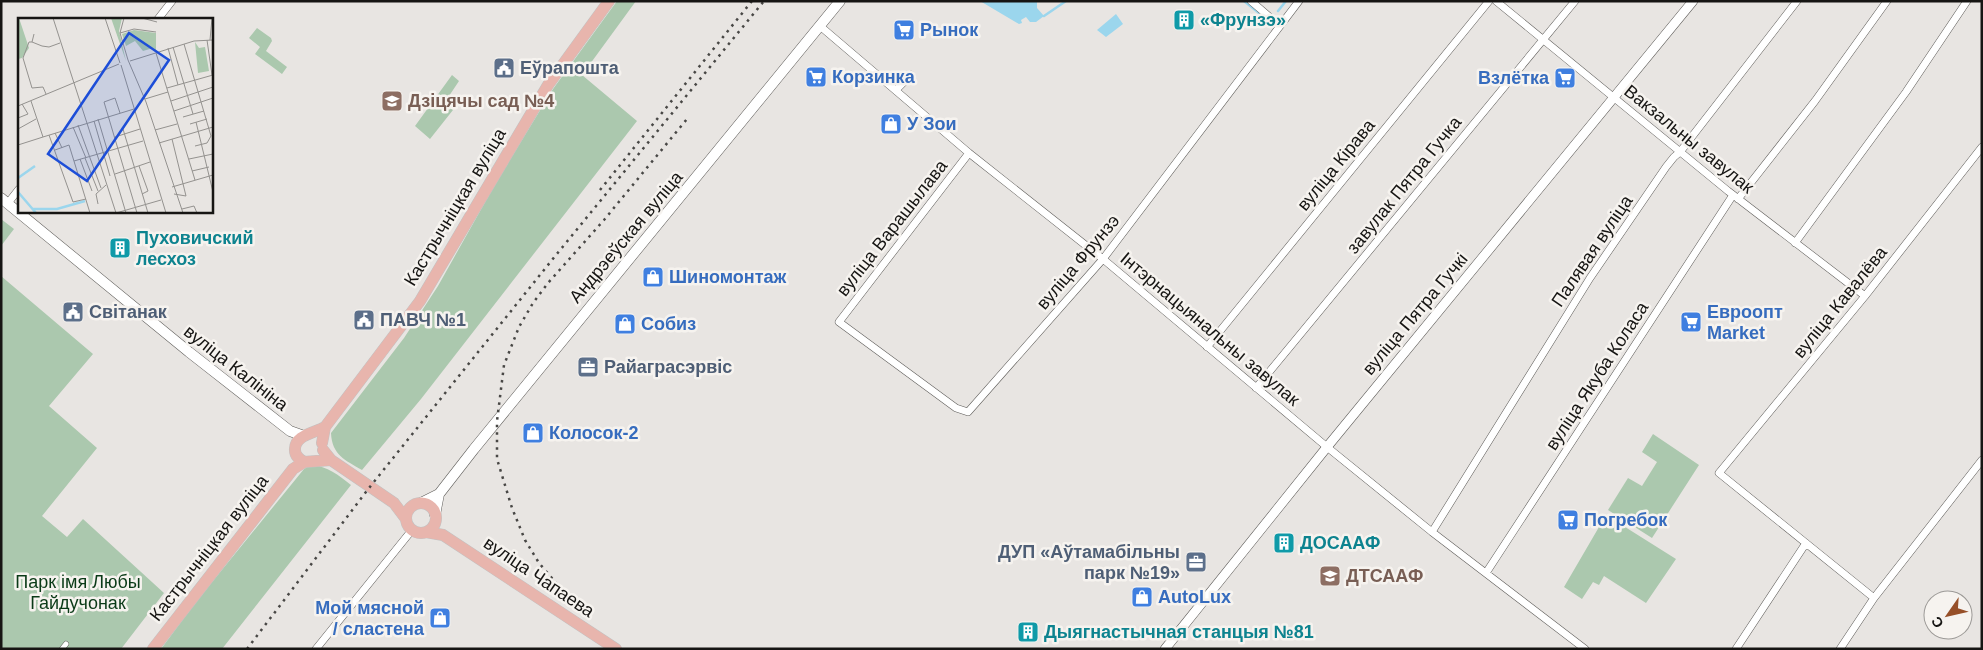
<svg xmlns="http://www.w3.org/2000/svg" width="1983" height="650" font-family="Helvetica,sans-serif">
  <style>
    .green { fill: #abc8ae }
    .water { fill: #9bd6ed }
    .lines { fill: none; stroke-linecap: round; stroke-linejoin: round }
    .stream { stroke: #9bd6ed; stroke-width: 2.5 }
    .pedestrian-casing { stroke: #5e5c59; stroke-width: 6 }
    .minor-casing { stroke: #5e5c59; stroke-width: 8 }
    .tertiary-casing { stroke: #5e5c59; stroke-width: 10 }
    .secondary-casing { stroke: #5e5c59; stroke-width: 11 }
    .primary-casing { stroke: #c2c2c2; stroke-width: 12 }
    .pedestrian { stroke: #fff; stroke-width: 5 }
    .minor { stroke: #fff; stroke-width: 7 }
    .tertiary { stroke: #fff; stroke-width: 9 }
    .secondary { stroke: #fff; stroke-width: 10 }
    .primary { stroke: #e8b5ad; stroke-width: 11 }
    .rail { stroke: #484745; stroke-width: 2.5; stroke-dasharray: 2.5 5; stroke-linecap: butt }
    .labels { text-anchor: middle; stroke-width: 5; stroke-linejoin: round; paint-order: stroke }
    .culture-label { font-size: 18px; font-weight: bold; fill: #0d838f; stroke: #f6f3ef; text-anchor: start }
    .shop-label { font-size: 18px; font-weight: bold; fill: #366cbe; stroke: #f6f3ef; text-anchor: start }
    .service-label { font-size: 18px; font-weight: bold; fill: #4e5e75; stroke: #f6f3ef; text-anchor: start }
    .education-label { font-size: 18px; font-weight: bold; fill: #785e54; stroke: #f6f3ef; text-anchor: start }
    .street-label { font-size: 18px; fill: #161513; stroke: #f6f3ef }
    .park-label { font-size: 18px; fill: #0a3a17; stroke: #f6f3ef }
    .inset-river { fill: none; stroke: #9bd6ed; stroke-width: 2.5 }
    .inset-road { fill: none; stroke: #94928f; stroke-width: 1 }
    .view { fill: #1d4ed8; fill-opacity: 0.15; stroke: #1d4ed8; stroke-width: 2.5 }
    .inset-edge { fill: none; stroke: #161513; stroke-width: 2.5 }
  </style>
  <rect width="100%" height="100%" fill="#e8e5e2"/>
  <!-- green -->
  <path class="green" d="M 617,1 L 636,1 L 582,75 L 637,121 L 421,399 L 362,470 C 345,460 332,455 331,433 L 404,338 L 438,286 L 497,181 L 553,89 Z
    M 257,28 L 271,38 L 272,41 L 266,51 L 287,67 L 282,74 L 255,54 L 260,47 L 249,38 Z
    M 452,75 L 459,81 L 445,102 L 453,110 L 430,139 L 415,126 Z
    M 1,219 L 14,229 L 1,246 Z
    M 1,276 L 93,354 L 49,406 L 97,448 L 42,516 L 67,537 L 83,519 L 164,593 L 121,649 L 1,649 Z
    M 1653,434 L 1699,465 L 1652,538 L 1608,510 L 1628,478 L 1642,486 L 1657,462 L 1642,452 Z
    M 311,465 C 328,466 338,475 351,485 L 222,649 L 161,649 L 195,603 L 304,469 Z
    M 1606,515 L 1676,559 L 1646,603 L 1604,576 L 1599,585 L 1593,582 L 1582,599 L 1564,587 Z"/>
  <!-- water -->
  <path class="water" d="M 980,1 L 1037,2 L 1037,8 L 1044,16 L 1036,22 L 1030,22 L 1026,17 L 1021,20 L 1022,23 L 1019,24 Z
    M 1116,14 L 1123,24 L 1106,37 L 1097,30 Z"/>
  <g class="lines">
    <!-- stream -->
    <path class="stream" d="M 1244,1 L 1269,21
      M 1278,11 L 1286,1
      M 1044,16 L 1066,1"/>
    <!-- pedestrian casing -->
    <g class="pedestrian-casing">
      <path id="pedestrian" d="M 62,649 L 66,644"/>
    </g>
    <!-- minor casing -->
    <g class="minor-casing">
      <path id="minor" d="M 1251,1 L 1279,25
        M 1496,1 L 1728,191 L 1865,296
        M 158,19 L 172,1
        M 820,26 L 969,153 L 1103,259 L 1327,447 L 1432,532 L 1585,649
        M 896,90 L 911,75
        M 969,153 L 839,322 L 956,408 L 968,412 L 1103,259 L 1299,1
        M 1738,199 L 1815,101 L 1887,1
        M 8,203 L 19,189
        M 1795,243 L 1906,92 L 1967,1
        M 1207,347 L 1489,1
        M 1256,388 L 1575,1
        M 1432,532 L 1590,278 L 1666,167 L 1674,157 L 1680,152 L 1797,1
        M 1486,573 L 1733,195
        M 1874,598 L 1719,473 L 1865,296 L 1982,147
        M 316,649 L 412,530
        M 1736,649 L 1806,543
        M 1840,649 L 1874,598 L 1982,460"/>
    </g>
    <!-- tertiary casing -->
    <g class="tertiary-casing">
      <path id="tertiary" d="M 1165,649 L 1327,447 L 1693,1"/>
    </g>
    <!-- secondary casing -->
    <g class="secondary-casing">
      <path id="secondary" d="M 1,198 L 189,352 L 290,431 L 304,436
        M 421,503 L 439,494
        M 435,515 L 439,494 L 474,449 L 840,1"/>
    </g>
    <!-- primary casing -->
    <g class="primary-casing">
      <path id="primary" d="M 325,427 C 315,433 294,435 295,450 C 295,456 299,459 304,462 L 331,460
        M 322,443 L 325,427 L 420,301 L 548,85 L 609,1
        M 323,450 L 331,460 L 394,503 L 406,519
        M406 518a15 15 0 1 1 30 0a15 15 0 1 1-30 0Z
        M 426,532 L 443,535 L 616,649
        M 153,649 L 293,469 L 304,462"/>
    </g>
    <!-- pedestrian -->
    <use href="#pedestrian" class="pedestrian"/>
    <!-- minor -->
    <use href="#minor" class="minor"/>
    <!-- tertiary -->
    <use href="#tertiary" class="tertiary"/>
    <!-- secondary -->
    <use href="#secondary" class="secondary"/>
    <!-- primary -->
    <use href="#primary" class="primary"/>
    <!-- rail -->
    <path class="rail" d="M 600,190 L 752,1
      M 562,590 L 539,563 L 525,540 L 512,508 L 497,459 L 497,421 L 504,365 L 519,327 L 533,303 L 548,283 L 604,220 L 687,119
      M 247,649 L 369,488 L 556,255 L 764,1"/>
  </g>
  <!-- icons -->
  <defs>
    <g id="building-square" transform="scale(1.125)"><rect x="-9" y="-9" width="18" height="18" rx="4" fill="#0f9aa8" stroke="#f6f3ef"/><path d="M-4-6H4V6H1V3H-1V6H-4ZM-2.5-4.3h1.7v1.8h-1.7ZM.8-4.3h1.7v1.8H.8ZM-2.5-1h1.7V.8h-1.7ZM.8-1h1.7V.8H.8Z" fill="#fff"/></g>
    <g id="supermarket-square" transform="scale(1.125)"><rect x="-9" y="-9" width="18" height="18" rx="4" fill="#3f7fe0" stroke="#f6f3ef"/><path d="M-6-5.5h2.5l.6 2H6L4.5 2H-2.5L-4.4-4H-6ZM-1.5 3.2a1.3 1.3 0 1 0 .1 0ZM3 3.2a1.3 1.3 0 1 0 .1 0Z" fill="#fff"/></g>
    <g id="civic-square" transform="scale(1.125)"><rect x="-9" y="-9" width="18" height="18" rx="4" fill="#5c6f8a" stroke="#f6f3ef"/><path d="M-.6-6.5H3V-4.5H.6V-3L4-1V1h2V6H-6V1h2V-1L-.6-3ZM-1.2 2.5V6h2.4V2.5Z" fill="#fff"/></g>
    <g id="school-square" transform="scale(1.125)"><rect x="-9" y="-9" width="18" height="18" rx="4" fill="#8d6e63" stroke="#f6f3ef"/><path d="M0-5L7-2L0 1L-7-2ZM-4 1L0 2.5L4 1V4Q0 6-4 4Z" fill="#fff"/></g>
    <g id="shop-square" transform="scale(1.125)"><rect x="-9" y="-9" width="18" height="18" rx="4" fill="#3f7fe0" stroke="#f6f3ef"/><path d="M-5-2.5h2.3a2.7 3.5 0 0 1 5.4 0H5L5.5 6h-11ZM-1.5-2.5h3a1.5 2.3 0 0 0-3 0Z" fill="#fff"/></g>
    <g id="office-square" transform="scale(1.125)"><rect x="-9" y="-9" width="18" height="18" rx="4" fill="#5c6f8a" stroke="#f6f3ef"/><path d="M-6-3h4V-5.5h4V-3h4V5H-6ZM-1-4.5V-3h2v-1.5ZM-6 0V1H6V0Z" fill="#fff"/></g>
  </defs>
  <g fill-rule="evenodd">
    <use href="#building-square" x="1184" y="20"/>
    <use href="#supermarket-square" x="904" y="30"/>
    <use href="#civic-square" x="504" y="68"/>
    <use href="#supermarket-square" x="816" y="77"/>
    <use href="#supermarket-square" x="1565" y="78"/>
    <use href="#school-square" x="392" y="101"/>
    <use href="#shop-square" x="891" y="124"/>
    <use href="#building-square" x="120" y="248"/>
    <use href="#shop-square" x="653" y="277"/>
    <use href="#civic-square" x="73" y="312"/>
    <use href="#civic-square" x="364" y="320"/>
    <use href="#supermarket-square" x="1691" y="322"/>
    <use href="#shop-square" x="625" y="324"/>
    <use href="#office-square" x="588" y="367"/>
    <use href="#shop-square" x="533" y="433"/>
    <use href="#supermarket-square" x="1568" y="520"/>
    <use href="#building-square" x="1284" y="543"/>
    <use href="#office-square" x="1196" y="562"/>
    <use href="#school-square" x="1330" y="576"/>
    <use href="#shop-square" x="1142" y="597"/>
    <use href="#shop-square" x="440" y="618"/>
    <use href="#building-square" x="1028" y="632"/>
  </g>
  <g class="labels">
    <!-- culture labels -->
    <g class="culture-label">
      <text x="1200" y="26">«Фрунзэ»</text>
      <text x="136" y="244">Пуховичский<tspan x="136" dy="21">лесхоз</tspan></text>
      <text x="1300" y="549">ДОСААФ</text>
      <text x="1044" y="638">Дыягнастычная станцыя №81</text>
    </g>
    <!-- shop labels -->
    <g class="shop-label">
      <text x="920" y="36">Рынок</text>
      <text x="832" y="83">Корзинка</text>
      <text x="1549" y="84" text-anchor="end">Взлётка</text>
      <text x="907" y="130">У Зои</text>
      <text x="669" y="283">Шиномонтаж</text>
      <text x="1707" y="318">Евроопт<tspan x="1707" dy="21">Market</tspan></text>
      <text x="641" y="330">Собиз</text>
      <text x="549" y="439">Колосок-2</text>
      <text x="1584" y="526">Погребок</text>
      <text x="1158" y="603">AutoLux</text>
      <text x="424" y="614" text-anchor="end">Мой мясной<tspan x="424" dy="21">/ сластена</tspan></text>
    </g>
    <!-- service labels -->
    <g class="service-label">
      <text x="520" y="74">Еўрапошта</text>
      <text x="89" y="318">Світанак</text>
      <text x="380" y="326">ПАВЧ №1</text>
      <text x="604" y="373">Райаграсэрвіс</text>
      <text x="1180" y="558" text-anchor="end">ДУП «Аўтамабільны<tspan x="1180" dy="21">парк №19»</tspan></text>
    </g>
    <!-- education labels -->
    <g class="education-label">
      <text x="408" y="107">Дзіцячы сад №4</text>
      <text x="1346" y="582">ДТСААФ</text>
    </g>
    <!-- street labels -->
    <g class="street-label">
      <text transform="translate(1689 139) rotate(39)" y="6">Вакзальны завулак</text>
      <text transform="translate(1336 165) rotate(-51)" y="6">вуліца Кірава</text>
      <text transform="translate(1404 185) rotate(-51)" y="6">завулак Пятра Гучка</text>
      <text transform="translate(455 207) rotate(-59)" y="6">Кастрычніцкая вуліца</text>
      <text transform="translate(892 228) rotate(-52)" y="6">вуліца Варашылава</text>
      <text transform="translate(626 237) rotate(-50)" y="6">Андрэеўская вуліца</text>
      <text transform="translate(1592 251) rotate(-56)" y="6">Палявая вуліца</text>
      <text transform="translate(1078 262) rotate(-50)" y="6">вуліца Фрунзэ</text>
      <text transform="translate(1840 302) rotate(-51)" y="6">вуліца Кавалёва</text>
      <text transform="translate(1415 314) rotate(-50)" y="6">вуліца Пятра Гучкі</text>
      <text transform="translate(1210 329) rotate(40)" y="6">Інтэрнацыянальны завулак</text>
      <text transform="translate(236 368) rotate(38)" y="6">вуліца Калініна</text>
      <text transform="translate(1597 376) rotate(-57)" y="6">вуліца Якуба Коласа</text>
      <text transform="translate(209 548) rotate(-52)" y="6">Кастрычніцкая вуліца</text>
      <text transform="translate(539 577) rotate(34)" y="6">вуліца Чапаева</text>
    </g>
    <!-- park labels -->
    <g class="park-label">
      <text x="78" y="588">Парк імя Любы<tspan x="78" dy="21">Гайдучонак</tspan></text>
    </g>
  </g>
  <!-- overview -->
  <g transform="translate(18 18)">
    <rect width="195" height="195" fill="#e8e5e2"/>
    <path d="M 1,0 L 11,30 L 4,40 L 0,41 ZM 93,0 L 104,0 L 101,13 L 108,43 ZM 116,12 L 138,15 L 138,33 L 135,30 L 125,33 L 117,23 L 108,28 L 104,16 ZM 177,24 L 181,30 L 187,29 L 191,53 L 180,55 Z" fill="#abc8ae"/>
    <path class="inset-river" d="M 0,160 L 17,148M 0,174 L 18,195M 15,191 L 39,191 L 67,183"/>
    <path class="inset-road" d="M 35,0 L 98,195M 87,0 L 102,45M 106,0 L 102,15 L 110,42M 124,0 L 139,4M 102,15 L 116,11 L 138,14M 16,16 L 14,24 L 24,28 L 31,29 L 42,25M 189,22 L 194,57M 192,22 L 194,0M 14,24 L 11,24 L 5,40 L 14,70 L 25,69 L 28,76M 166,26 L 193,118 L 189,125 L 177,128M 155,29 L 175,96M 150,30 L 160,67M 138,35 L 177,162M 110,42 L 128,84 L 165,195M 112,43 L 176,23 L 195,22M 103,47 L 148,195M 149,70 L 195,57M 127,81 L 150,74M 13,83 L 25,119 L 116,91M 153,83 L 195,69M 0,88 L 101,46M 156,93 L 195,80M 102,95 L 97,80 L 86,84 L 119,195M 165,99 L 186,93M 0,100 L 10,96 L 4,86M 80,101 L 108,195M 76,103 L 92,158M 178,104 L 195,174M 172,106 L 189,101M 60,107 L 83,170M 55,109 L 68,140M 0,111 L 18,101M 105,111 L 130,195M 137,112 L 159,106M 37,115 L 44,130M 31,117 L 55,184 L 68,181M 97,119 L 122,111M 154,121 L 168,178 L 156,176M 141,125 L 195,109M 0,127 L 25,119M 37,132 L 51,127 L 72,195M 67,140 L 80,173M 62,141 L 74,173M 171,141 L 195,136M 56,143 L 125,123M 121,148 L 130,173 L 124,176M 174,153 L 191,149M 97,156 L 132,144M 154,169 L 195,157M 80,186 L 78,176 L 88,167M 164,191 L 176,188 L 179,195M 98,195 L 143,182"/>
    <path class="view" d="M 111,15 L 151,42 L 69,163 L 30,136 Z"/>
    <rect width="195" height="195" class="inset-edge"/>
  </g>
  <!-- border -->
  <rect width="1983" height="650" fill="none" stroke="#161513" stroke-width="5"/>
  <!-- north arrow -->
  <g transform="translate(1948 615) rotate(236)"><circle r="24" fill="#f6f3ef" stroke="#9c9a97"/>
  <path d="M0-4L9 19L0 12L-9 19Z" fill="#964f28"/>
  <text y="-8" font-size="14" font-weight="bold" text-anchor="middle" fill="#161513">С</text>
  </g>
</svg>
